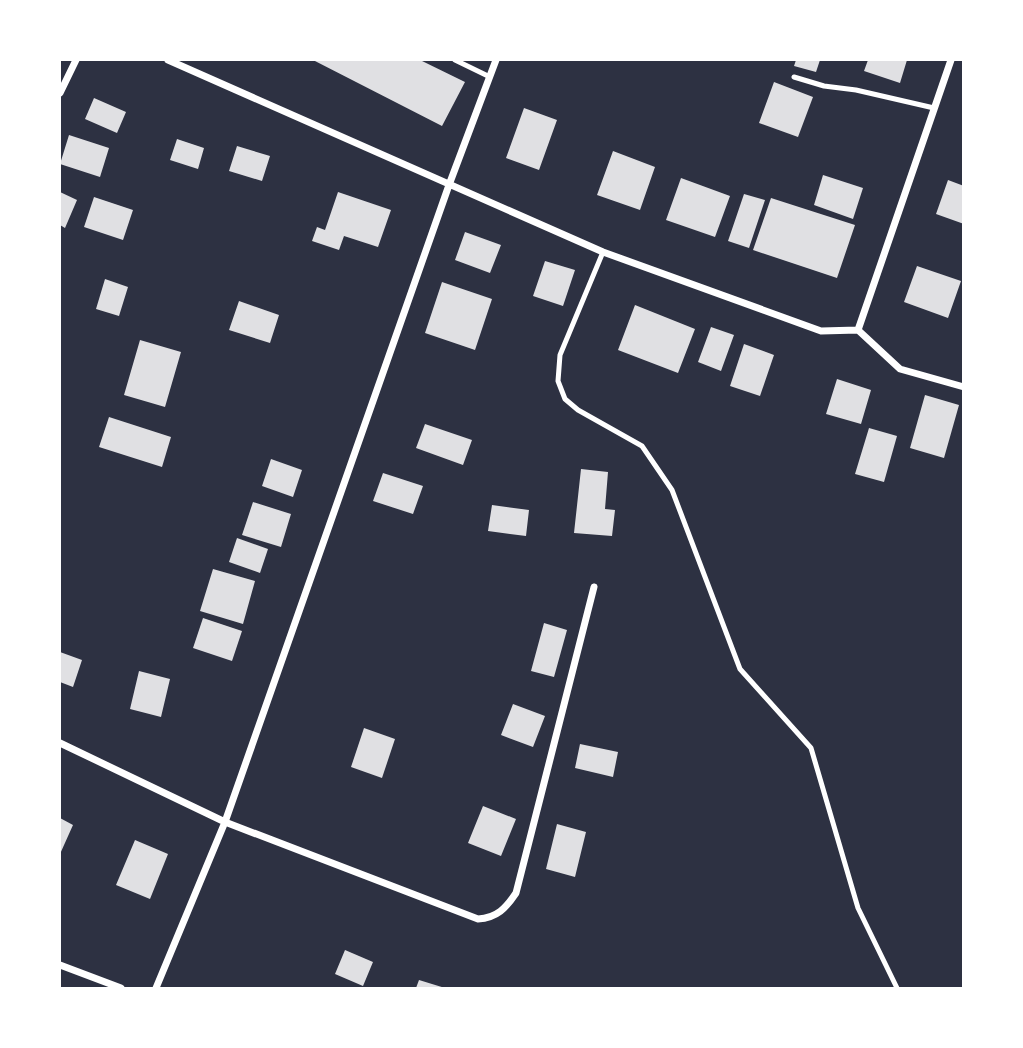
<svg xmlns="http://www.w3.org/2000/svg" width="1023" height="1048" font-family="'IBM Plex Sans',sans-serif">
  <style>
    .building { fill: #e0e0e3 }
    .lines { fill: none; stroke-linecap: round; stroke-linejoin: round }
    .service { stroke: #fff; stroke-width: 5 }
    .minor { stroke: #fff; stroke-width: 7 }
  </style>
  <rect width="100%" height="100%" fill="#2d3142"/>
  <!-- building -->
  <path class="building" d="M 313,60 L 420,60 L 465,82 L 442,126 Z
    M 796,60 L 820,60 L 816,72 L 794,66 Z
    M 868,60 L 907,60 L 900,83 L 864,71 Z
    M 774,82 L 813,97 L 798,137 L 759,123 Z
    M 94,98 L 126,112 L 117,133 L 85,119 Z
    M 524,108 L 557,120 L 539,170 L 506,158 Z
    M 69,135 L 109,148 L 100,177 L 60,164 Z
    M 177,139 L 204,148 L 198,169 L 170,160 Z
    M 237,146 L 270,156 L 262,181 L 229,171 Z
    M 613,151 L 655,167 L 640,210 L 597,195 Z
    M 823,175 L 863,188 L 853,219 L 814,205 Z
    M 681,178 L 730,196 L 715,237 L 666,220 Z
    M 948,180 L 964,186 L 964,224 L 936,214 Z
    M 60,192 L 77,200 L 65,228 L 60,225 Z
    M 338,192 L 391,210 L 378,247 L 344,236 L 339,250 L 312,241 L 317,227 L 325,230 Z
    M 744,194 L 765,200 L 749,248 L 728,241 Z
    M 94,197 L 133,210 L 123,240 L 84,227 Z
    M 771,198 L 855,225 L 837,278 L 753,250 Z
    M 465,232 L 501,245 L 490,273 L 455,260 Z
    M 545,261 L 575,270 L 563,306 L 533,296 Z
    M 917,266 L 961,281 L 948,318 L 904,302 Z
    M 105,279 L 128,287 L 119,316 L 96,309 Z
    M 442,282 L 492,299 L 475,350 L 425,333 Z
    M 239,301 L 279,315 L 270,343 L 229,330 Z
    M 635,305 L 695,329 L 678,373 L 618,350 Z
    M 711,327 L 734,335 L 721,371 L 698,362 Z
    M 140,340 L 181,352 L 165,407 L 124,395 Z
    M 744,344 L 774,355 L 760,396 L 730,386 Z
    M 837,379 L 871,390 L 861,424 L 826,414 Z
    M 925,395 L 959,405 L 944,458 L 910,448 Z
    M 109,417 L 171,437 L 162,467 L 99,447 Z
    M 425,424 L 472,440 L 463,465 L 416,448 Z
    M 869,428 L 897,436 L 884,482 L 855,474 Z
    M 271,459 L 302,470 L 293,497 L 262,486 Z
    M 581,469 L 608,472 L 605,509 L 615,510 L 612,536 L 574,533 Z
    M 383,473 L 423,486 L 413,514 L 373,501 Z
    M 253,502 L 291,514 L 281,547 L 242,535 Z
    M 492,505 L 529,510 L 526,536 L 488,531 Z
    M 237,538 L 268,549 L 260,573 L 229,562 Z
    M 213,569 L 255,581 L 243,624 L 200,611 Z
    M 203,618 L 242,631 L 232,661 L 193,648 Z
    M 544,623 L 567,630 L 554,677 L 531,671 Z
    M 60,652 L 82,660 L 73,687 L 60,682 Z
    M 139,671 L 170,679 L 161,717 L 130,709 Z
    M 513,704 L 545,716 L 533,747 L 501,735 Z
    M 364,728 L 395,739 L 382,778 L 351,767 Z
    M 580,744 L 618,752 L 613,777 L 575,768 Z
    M 483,806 L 516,819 L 501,856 L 468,843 Z
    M 60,818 L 73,825 L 60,854 Z
    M 557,824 L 586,832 L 575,877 L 546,869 Z
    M 135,840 L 168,854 L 150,899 L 116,885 Z
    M 345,950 L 373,962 L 363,986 L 335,974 Z
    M 419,980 L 445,988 L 416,988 Z"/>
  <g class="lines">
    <!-- service -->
    <path class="service" d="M 455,60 L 490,77
      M 794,77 L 824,86 L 856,90 L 934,108
      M 603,252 L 560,355 L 558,381 L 565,399 L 578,410 L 642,446 L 672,490 L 740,669 L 811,748 L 858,908 L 897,988"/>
    <!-- minor -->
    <path class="minor" d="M 168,60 L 603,252 L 821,331 L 858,330 L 900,369 L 964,387
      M 60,93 L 76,60
      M 858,330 L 951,60
      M 60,743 L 225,822 L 478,919 C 497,918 506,908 516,893 L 594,587
      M 60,965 L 121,988
      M 156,988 L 225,822 L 449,185 L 496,60"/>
  </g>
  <!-- border -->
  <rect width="1023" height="1048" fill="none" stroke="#ffffff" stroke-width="122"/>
</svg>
